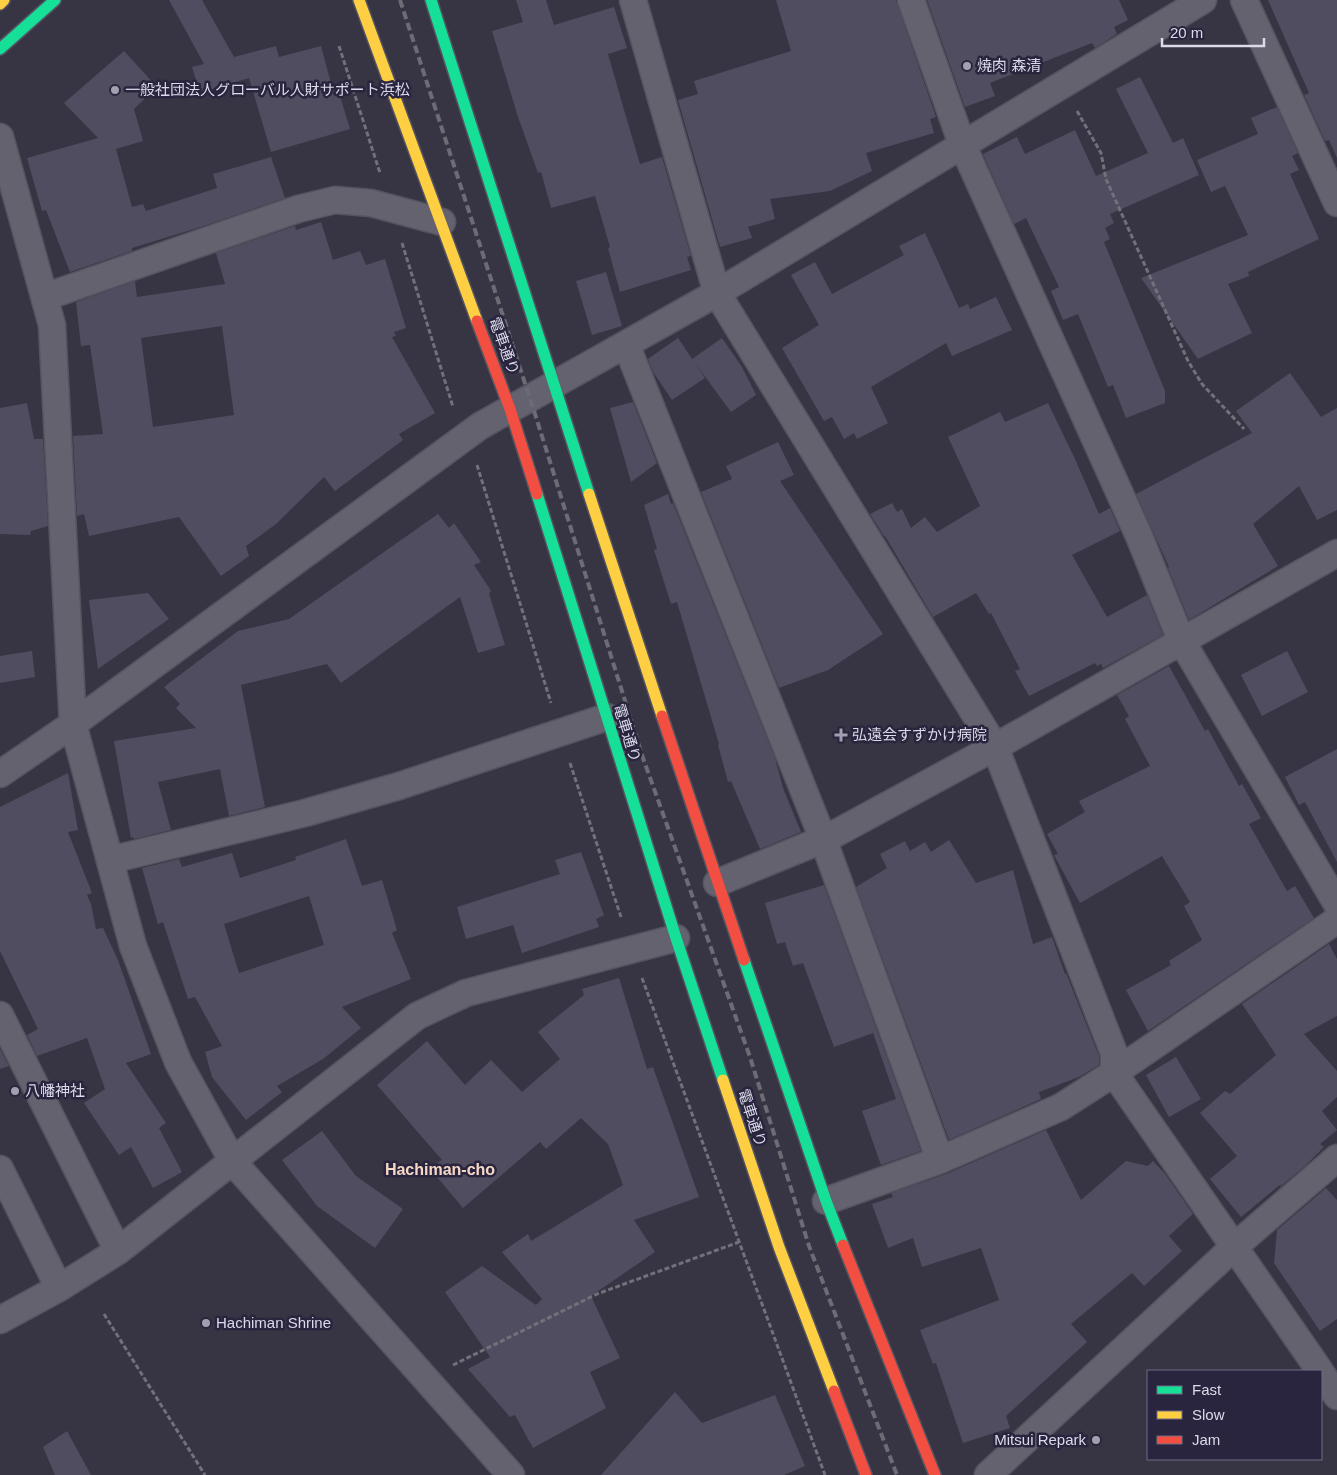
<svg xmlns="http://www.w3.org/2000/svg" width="1337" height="1475" font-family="Helvetica,'Noto Sans JP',sans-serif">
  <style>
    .building { fill: #504d60; fill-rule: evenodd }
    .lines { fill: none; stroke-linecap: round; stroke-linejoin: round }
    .street-casing { stroke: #545360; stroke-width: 29 }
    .fast-casing { stroke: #545360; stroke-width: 14 }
    .slow-casing { stroke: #545360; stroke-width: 14 }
    .jam-casing { stroke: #545360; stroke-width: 14 }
    .path { stroke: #72707a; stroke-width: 3; stroke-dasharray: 5 2.5; stroke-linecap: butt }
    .street { stroke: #64626e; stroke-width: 26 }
    .fast { stroke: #16e098; stroke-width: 11 }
    .slow { stroke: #ffcf43; stroke-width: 11 }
    .jam { stroke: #f24e42; stroke-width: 11 }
    .rail { stroke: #6d6b75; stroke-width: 4; stroke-dasharray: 8 4; stroke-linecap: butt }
    .poi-dot { fill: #a2a0b0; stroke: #29253e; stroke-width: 2 }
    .labels { text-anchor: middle; stroke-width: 5; stroke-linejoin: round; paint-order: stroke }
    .poi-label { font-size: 15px; fill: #dbdaea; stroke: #29253e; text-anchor: start }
    .street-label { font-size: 15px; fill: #dbdaea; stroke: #29253e }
    .neighbourhood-label { font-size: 16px; font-weight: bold; fill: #f6d8c7; stroke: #29253e }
  </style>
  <rect width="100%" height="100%" fill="#373543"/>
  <!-- building -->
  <path class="building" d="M 169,0 L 202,0 L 234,57 L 276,46 L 279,57 L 321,46 L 332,87 L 337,86 L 350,129 L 271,152 L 249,78 L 200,93 L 192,67 L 204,64 Z
    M 516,0 L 546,0 L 554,25 L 614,7 L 627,48 L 608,54 L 622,103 L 640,164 L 662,157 L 691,256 L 687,257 L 691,270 L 620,292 L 608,248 L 610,247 L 595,196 L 551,208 L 541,172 L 538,173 L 518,117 L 492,31 L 523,22 Z
    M 776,0 L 896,0 L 936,117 L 930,119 L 934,133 L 866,153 L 872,171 L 830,191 L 770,199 L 775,219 L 748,227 L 752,238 L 720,247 L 678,100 L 698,94 L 694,81 L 791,51 Z
    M 927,0 L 1119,0 L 1128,20 L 1114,27 L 1117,34 L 1095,48 L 1092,43 L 990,83 L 995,96 L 965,107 Z
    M 1268,0 L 1337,0 L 1337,158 L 1329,140 L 1325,141 L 1304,95 L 1309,93 Z
    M 124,51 L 157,87 L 134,109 L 143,141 L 116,149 L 132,207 L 143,204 L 146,211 L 217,188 L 213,174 L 271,157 L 285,198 L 207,225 L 132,248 L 132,251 L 70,272 L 46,210 L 42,211 L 27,158 L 98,138 L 64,103 Z
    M 1140,77 L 1173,143 L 1183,138 L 1199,175 L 1110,214 L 1114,223 L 1105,228 L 1110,239 L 1104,242 L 1165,391 L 1165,403 L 1126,418 L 1113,385 L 1108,387 L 1078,314 L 1063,320 L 1051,291 L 1059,287 L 1026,218 L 1014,224 L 983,154 L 1017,137 L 1025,154 L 1075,130 L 1096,176 L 1148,153 L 1116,89 Z
    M 1277,107 L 1298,153 L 1292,156 L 1299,170 L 1290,174 L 1319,239 L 1248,272 L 1249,276 L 1228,284 L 1252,333 L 1198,359 L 1141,278 L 1248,235 L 1225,186 L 1211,192 L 1197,160 L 1258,134 L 1251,118 Z
    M 321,222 L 333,260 L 360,251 L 366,265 L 385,259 L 406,328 L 394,332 L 396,336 L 392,337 L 435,413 L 399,434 L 403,440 L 335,491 L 324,477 L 276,524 L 246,546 L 249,556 L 221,576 L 179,517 L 89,536 L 84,514 L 77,516 L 73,436 L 103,434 L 90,345 L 81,346 L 76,302 L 135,281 L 137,297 L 225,284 L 216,253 L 295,226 L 296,230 ZM 222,326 L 234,415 L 153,427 L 141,338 Z
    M 925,233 L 959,308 L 968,304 L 970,309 L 996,297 L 1012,330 L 952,356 L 946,343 L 871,387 L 888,423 L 857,439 L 854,433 L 844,439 L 832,417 L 824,421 L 782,348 L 819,325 L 791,275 L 815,262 L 832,294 L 904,255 L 899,246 Z
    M 606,272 L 622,326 L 592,335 L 576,281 Z
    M 678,338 L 705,378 L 672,400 L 653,372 L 648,359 Z
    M 722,338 L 742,367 L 756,395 L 731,412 L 692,359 Z
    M 1290,373 L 1321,417 L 1337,408 L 1337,510 L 1317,520 L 1299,486 L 1253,524 L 1278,566 L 1189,620 L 1168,568 L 1169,567 L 1136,494 L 1252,433 L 1236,411 Z
    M 633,402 L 657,463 L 631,482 L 610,408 Z
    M 27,403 L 34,439 L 43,439 L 48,526 L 31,531 L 30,535 L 0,534 L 0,408 Z
    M 1048,403 L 1075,459 L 1099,514 L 1110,508 L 1120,531 L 1072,555 L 1107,617 L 1147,595 L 1163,635 L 1103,668 L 1101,664 L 1097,666 L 1095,663 L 1029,696 L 1015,671 L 1020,669 L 991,613 L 989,614 L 976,593 L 933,617 L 885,536 L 884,536 L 870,514 L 892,503 L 897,512 L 902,509 L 911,528 L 925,517 L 937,532 L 980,506 L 948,437 L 1000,412 L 1005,422 Z
    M 778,442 L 794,475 L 780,481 L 883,634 L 828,670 L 779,688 L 701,492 L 732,479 L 726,466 Z
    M 668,494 L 671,504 L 673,503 L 775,758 L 783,788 L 801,832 L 760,849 L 731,781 L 728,782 L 718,745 L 719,744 L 677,602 L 671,604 L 654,550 L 657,549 L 644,505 Z
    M 438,514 L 449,528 L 454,523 L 481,562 L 474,565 L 491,591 L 489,594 L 505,645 L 478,653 L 460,597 L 341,683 L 327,664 L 241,685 L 265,807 L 229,816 L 220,769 L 158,782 L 171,830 L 134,839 L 133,837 L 131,838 L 114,741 L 196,728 L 176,708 L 180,704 L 164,687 L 238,631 L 289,619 Z
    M 148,593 L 169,619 L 98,669 L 89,600 Z
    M 32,651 L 35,677 L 0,683 L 0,656 Z
    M 1287,651 L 1308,692 L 1262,716 L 1241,675 Z
    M 1169,666 L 1205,731 L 1208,729 L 1239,786 L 1242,784 L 1261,818 L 1249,824 L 1287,891 L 1295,886 L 1314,918 L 1148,1031 L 1126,990 L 1171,965 L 1169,961 L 1202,940 L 1184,906 L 1190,902 L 1162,856 L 1080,903 L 1054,855 L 1058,854 L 1047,834 L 1085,812 L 1079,801 L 1150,766 L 1125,719 L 1129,716 L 1117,695 Z
    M 1337,749 L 1337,862 L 1305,802 L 1299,805 L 1285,777 Z
    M 68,773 L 78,830 L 68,832 L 92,893 L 87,895 L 91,904 L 96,929 L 103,928 L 118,960 L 151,1054 L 126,1063 L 166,1123 L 159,1128 L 182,1172 L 153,1188 L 131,1147 L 119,1155 L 84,1103 L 105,1089 L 87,1038 L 37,1056 L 27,1035 L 38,1029 L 0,951 L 0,807 Z
    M 346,839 L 362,886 L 382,880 L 397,930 L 392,933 L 411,979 L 342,1007 L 361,1028 L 323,1059 L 277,1086 L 282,1092 L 246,1120 L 212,1077 L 205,1052 L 222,1046 L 195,997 L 188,999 L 163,922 L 158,924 L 142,868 L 179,859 L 182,867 L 232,853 L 240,878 L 296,860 L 295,857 ZM 309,896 L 324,945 L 239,973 L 224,924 Z
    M 949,840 L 976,883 L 1013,870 L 1033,944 L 1052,937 L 1065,974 L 1066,973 L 1099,1056 L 1099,1065 L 1079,1077 L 1039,1092 L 1041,1099 L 949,1140 L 856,887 L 887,868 L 880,854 L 905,841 L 910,851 L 925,842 L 931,852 Z
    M 581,852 L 604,915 L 596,919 L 599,927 L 522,953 L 513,925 L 466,939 L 457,907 L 560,874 L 555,860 Z
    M 824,885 L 921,1151 L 881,1165 L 862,1111 L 896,1099 L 873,1033 L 834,1047 L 803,963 L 793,966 L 785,942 L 777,944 L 765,903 Z
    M 1329,944 L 1337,959 L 1337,1016 L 1304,1034 L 1337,1071 L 1337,1097 L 1322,1111 L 1337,1130 L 1320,1144 L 1324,1147 L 1305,1166 L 1280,1187 L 1281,1184 L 1241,1217 L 1210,1179 L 1237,1156 L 1200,1113 L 1225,1091 L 1230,1094 L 1276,1055 L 1242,1004 Z
    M 619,978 L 647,1069 L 653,1067 L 699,1197 L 634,1220 L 655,1252 L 591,1296 L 620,1358 L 590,1372 L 606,1408 L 533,1448 L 515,1415 L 510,1417 L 468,1369 L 490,1357 L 445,1292 L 482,1266 L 536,1305 L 542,1299 L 502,1252 L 528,1234 L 531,1241 L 623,1185 L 608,1144 L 581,1118 L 546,1149 L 540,1142 L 463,1208 L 437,1177 L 444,1171 L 437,1163 L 442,1160 L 377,1085 L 427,1041 L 465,1085 L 491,1060 L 522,1092 L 560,1059 L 538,1032 L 584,995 L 582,989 Z
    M 0,1049 L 9,1066 L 0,1069 Z
    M 1176,1057 L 1201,1099 L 1169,1117 L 1146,1075 Z
    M 1046,1130 L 1081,1200 L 1126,1161 L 1148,1166 L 1153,1161 L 1166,1175 L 1193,1214 L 1169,1236 L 1182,1251 L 1144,1286 L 1132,1273 L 1071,1324 L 1087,1342 L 1006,1416 L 1010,1428 L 963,1443 L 936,1363 L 933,1364 L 920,1330 L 999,1300 L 981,1248 L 922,1267 L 913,1238 L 888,1248 L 872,1204 L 893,1197 L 891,1193 L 946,1174 Z
    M 322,1131 L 356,1176 L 403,1209 L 375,1248 L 317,1206 L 282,1160 Z
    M 1326,1188 L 1337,1200 L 1337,1319 L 1320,1331 L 1274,1263 L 1277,1230 Z
    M 675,1392 L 702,1423 L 775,1395 L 805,1466 L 784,1475 L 601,1475 Z
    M 67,1431 L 91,1475 L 55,1475 L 43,1447 Z"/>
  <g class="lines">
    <!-- street casing -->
    <g class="street-casing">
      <path id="street" d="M 633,0 L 717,293 L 995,747 L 1114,1053 L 1114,1073 L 1320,1371
        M 911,0 L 962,144 L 1139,536 L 1181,640 L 1337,904
        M 1244,0 L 1337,203
        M 0,137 L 52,325 L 73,724 L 133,946 L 178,1062 L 233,1162 L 511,1475
        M 45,297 L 298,209 L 335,200 L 371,203 L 442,222
        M 626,344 L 823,839 L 940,1160
        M 0,774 L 73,724 L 480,426 L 717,293 L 1203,0
        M 110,860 L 305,813 L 399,786 L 607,717
        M 717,883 L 829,837 L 995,747 L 1337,553
        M 0,1015 L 118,1251
        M 0,1169 L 59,1288
        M 826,1201 L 940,1160 L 1061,1107 L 1114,1073 L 1337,920
        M 0,1320 L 59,1288 L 118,1251 L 417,1016 L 466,993 L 676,938
        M 1321,1373 L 1337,1396
        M 988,1475 L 1234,1247 L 1337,1158"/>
    </g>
    <!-- fast casing -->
    <g class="fast-casing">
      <path id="fast" d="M 431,0 L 589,494
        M 0,49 L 55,0
        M 537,494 L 676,938 L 723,1080
        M 744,960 L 826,1201 L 843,1245"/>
    </g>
    <!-- slow casing -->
    <g class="slow-casing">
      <path id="slow" d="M 359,0 L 477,321
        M 0,4 L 4,0
        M 589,494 L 662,716
        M 723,1080 L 779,1247 L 834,1391"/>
    </g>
    <!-- jam casing -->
    <g class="jam-casing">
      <path id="jam" d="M 477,321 L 510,409 L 537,494
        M 662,716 L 744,960
        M 843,1245 L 935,1475
        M 834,1391 L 866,1475"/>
    </g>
    <!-- path -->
    <path class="path" d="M 339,46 L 380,173
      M 1077,111 L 1101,153 L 1106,179 L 1188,361 L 1202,384 L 1244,429
      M 402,243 L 453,407
      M 477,465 L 551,703
      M 570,763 L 621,917
      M 642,978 L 825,1475
      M 104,1314 L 205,1475
      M 453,1365 L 597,1294 L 739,1242"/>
    <!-- street -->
    <use href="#street" class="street"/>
    <!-- fast -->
    <use href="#fast" class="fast"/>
    <!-- slow -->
    <use href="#slow" class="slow"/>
    <!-- jam -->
    <use href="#jam" class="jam"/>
    <!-- rail -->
    <path class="rail" d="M 400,0 L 535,414 L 643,758 L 750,1057 L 809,1246 L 897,1475"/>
  </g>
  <!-- markers -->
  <g class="poi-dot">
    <circle cx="967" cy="66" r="5"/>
    <circle cx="115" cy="90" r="5"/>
    <path d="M838.5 727.5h5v5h5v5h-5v5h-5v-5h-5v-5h5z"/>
    <circle cx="15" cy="1091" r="5"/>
    <circle cx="206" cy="1323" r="5"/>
    <circle cx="1096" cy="1440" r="5"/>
  </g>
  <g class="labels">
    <!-- poi labels -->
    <g class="poi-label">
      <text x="977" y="71">焼肉 森清</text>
      <text x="125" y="95">一般社団法人グローバル人財サポート浜松</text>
      <text x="852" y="740">弘遠会すずかけ病院</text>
      <text x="25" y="1096">八幡神社</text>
      <text x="216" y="1328">Hachiman Shrine</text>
      <text x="1086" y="1445" text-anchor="end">Mitsui Repark</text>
    </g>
    <!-- street labels -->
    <g class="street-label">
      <text transform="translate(504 346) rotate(70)" y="5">電車通り</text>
      <text transform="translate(627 733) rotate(73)" y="5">電車通り</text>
      <text transform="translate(752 1118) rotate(72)" y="5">電車通り</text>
    </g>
    <!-- neighbourhood labels -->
    <g class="neighbourhood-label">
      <text x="440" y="1175">Hachiman-cho</text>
    </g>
  </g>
  <!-- legend -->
  <rect x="1147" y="1370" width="175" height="90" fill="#29253e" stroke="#706d83"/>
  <rect x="1157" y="1386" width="25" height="8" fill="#16e098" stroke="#706d83"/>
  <text x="1192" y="1395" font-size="15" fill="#dbdaea">Fast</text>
  <rect x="1157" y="1411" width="25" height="8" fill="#ffcf43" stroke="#706d83"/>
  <text x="1192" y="1420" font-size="15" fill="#dbdaea">Slow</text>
  <rect x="1157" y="1436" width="25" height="8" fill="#f24e42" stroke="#706d83"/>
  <text x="1192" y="1445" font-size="15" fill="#dbdaea">Jam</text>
  <!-- scale -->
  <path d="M1162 38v8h102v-8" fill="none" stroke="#dbdaea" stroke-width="2.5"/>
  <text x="1170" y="38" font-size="15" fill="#dbdaea" stroke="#29253e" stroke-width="4" paint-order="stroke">20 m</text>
</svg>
